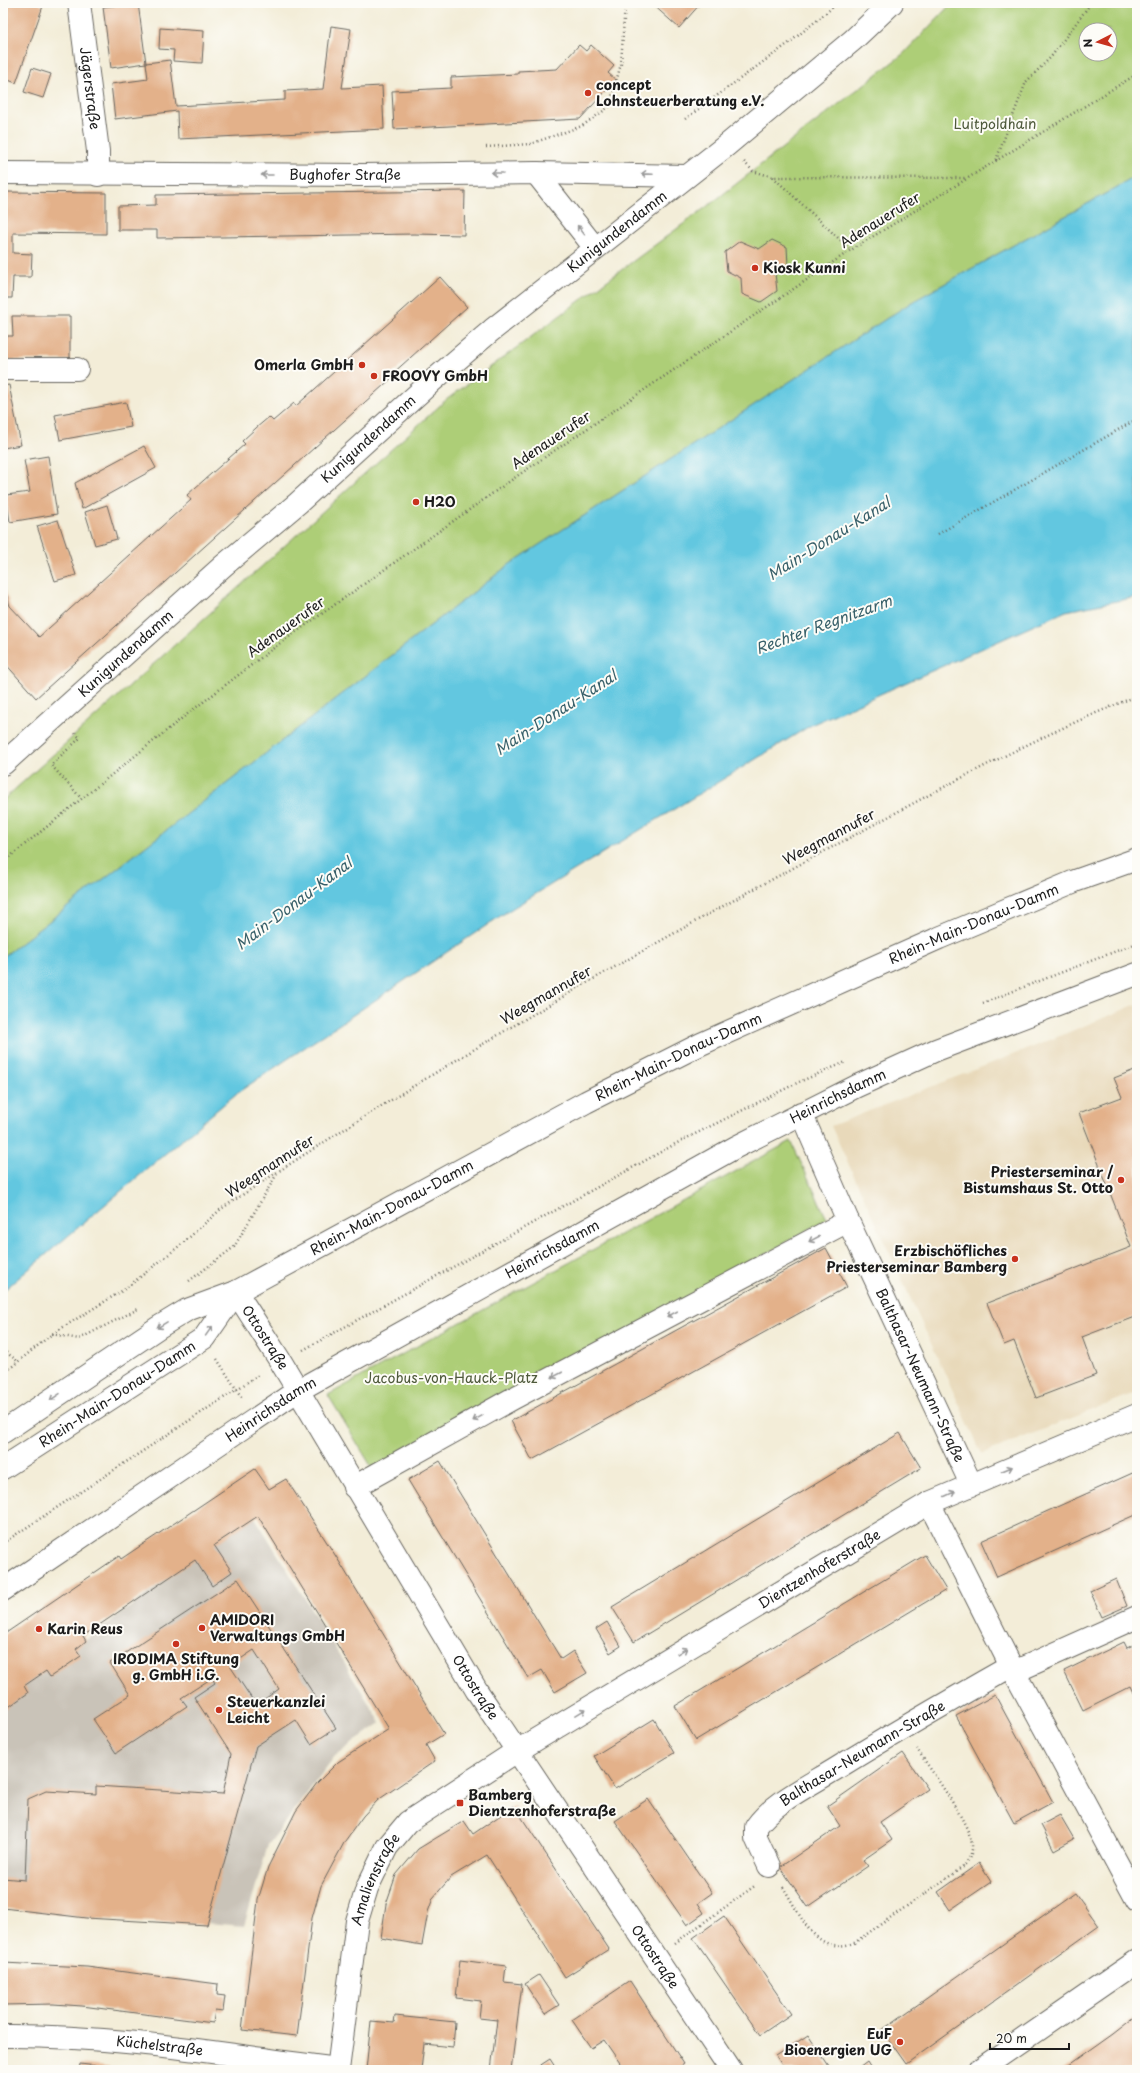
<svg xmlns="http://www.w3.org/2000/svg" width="1140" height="2073" font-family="'Playpen Sans',sans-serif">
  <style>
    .built { fill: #e8d9ba }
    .industrial { fill: #c9c3b8 }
    .green { fill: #adce77; stroke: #64754a; fill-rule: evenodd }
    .water { fill: #62c7e0; stroke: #3f727e }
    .building { fill: #e3b18a; fill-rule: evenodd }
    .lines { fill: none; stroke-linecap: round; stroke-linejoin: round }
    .minor-casing { stroke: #67655e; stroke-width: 24 }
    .path { stroke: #67655e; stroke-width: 2.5; stroke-dasharray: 1 3; stroke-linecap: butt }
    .minor { stroke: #fff; stroke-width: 22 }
    .oneway { stroke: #999 }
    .poi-dot { fill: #c8321e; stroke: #fdfcf7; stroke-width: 1.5 }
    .labels { text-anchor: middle; stroke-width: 4; stroke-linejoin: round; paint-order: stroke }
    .poi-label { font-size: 14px; font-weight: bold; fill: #1c1c1c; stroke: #fdfcf7; text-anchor: start }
    .street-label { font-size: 14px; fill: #1c1c1c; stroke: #fdfcf7 }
    .park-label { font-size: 14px; fill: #4f5a3c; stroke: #fdfcf7 }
    .water-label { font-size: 15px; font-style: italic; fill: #38606a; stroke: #fdfcf7 }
  </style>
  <rect width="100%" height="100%" fill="#fdfcf7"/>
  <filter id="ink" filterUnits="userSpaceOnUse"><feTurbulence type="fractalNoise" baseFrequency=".025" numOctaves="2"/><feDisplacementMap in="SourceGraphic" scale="8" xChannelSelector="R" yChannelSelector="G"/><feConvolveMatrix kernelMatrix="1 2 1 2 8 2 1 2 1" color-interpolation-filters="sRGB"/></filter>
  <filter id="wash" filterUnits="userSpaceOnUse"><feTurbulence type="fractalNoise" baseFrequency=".012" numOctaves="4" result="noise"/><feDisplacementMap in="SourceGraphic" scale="16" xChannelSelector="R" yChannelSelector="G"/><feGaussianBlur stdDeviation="0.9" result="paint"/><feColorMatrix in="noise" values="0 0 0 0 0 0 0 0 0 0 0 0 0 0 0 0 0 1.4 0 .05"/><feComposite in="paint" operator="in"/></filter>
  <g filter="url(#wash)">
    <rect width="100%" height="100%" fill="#f3edd8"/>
    <!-- built -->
    <path class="built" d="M 1137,1004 L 1137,1392 L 982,1454 L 831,1126 L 1033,1047 Z"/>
    <!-- industrial -->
    <path class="industrial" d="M 253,1514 L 381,1723 L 335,1756 L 268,1845 L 244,1926 L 3,1906 L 3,1700 L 41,1674 Z"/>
    <!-- green -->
    <path class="green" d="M 952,3 L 1137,3 L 1137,176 L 912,302 L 510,564 L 3,957 L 3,800 L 446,400 L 713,202 L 903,54 ZM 1086,30 L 1110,30 L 1110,54 L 1086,54 Z
      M 791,1141 L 827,1219 L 764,1255 L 374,1471 L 328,1395 Z"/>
    <!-- water -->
    <path class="water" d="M 1137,176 L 1137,597 L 1066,611 L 813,724 L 508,911 L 237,1093 L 3,1291 L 3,957 L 510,564 L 912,302 Z"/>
    <g id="blocks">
      <!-- building -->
      <path class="building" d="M 3,3 L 38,3 L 43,6 L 16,83 L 3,78 Z
        M 138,3 L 146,63 L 111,68 L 103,7 Z
        M 298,3 L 321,3 L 321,6 Z
        M 651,3 L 701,3 L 679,28 Z
        M 331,26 L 351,29 L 342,88 L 382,86 L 384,129 L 178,139 L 177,111 L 115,119 L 111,84 L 148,79 L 146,63 L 170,60 L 176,106 L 285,100 L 285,91 L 323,89 Z
        M 160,28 L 204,31 L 202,63 L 173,61 L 174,50 L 159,49 Z
        M 579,45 L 586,51 L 591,45 L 614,66 L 608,73 L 616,80 L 580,119 L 394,129 L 392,91 L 451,88 L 451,77 L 518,74 L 518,71 L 557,69 Z
        M 32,68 L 51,74 L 43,98 L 24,92 Z
        M 465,191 L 464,235 L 414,234 L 157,238 L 157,230 L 118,230 L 118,206 L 156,205 L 156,195 Z
        M 3,192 L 106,193 L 106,234 L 13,233 L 13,253 L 32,254 L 31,277 L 13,277 L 12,298 L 3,298 Z
        M 772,240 L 787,247 L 788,265 L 775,273 L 777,291 L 761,302 L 742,294 L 741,278 L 727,271 L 725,252 L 740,241 L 759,249 Z
        M 440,277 L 467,307 L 392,374 L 394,376 L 36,698 L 3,661 L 3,583 L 10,606 L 39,637 L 191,500 L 187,495 L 245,444 L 242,441 L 256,428 L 269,417 L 273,421 L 294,403 L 296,406 Z
        M 12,316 L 70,316 L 70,360 L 3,360 L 3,336 L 13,336 Z
        M 9,385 L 21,445 L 3,448 L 3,386 Z
        M 126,402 L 131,427 L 60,440 L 55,415 Z
        M 144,446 L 156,468 L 82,509 L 75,483 Z
        M 48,456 L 57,514 L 10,522 L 6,495 L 30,492 L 24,460 Z
        M 107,505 L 117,539 L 95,545 L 85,512 Z
        M 58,520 L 76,575 L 55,581 L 37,526 Z
        M 1137,1069 L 1137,1316 L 1082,1337 L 1096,1375 L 1036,1398 L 1014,1341 L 1004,1345 L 987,1303 L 1131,1247 L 1079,1113 L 1122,1097 L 1114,1078 Z
        M 826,1248 L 847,1287 L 532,1460 L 511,1421 Z
        M 900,1433 L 921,1468 L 634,1642 L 612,1607 Z
        M 440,1461 L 561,1659 L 573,1651 L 587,1673 L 555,1692 L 542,1670 L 528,1678 L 408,1480 Z
        M 255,1469 L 269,1489 L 286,1479 L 337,1558 L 444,1734 L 426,1745 L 435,1761 L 378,1800 L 363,1816 L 345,1841 L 321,1886 L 312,1918 L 297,2036 L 242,2030 L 258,1900 L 268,1867 L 296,1811 L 317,1783 L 338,1762 L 389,1729 L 258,1516 L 214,1545 L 232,1572 L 212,1586 L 195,1560 L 83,1636 L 86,1641 L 76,1649 L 81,1656 L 50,1677 L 46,1671 L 24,1686 L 28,1693 L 3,1711 L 3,1635 L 119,1556 L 121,1559 Z
        M 1137,1471 L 1137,1514 L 997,1577 L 981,1541 Z
        M 925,1555 L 946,1590 L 696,1740 L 675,1706 Z
        M 238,1579 L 336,1728 L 311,1744 L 296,1720 L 256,1746 L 207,1925 L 86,1918 L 3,1908 L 3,1878 L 25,1880 L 28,1799 L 46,1791 L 96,1794 L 96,1786 L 223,1794 L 231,1754 L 194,1697 L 215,1683 L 212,1678 L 181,1698 L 187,1706 L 116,1753 L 93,1719 L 130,1695 L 110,1663 ZM 254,1650 L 279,1689 L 256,1705 L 230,1666 Z
        M 1116,1579 L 1127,1606 L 1102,1617 L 1090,1591 Z
        M 607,1622 L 621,1646 L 610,1653 L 596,1629 Z
        M 1124,1642 L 1127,1648 L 1137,1643 L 1137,1699 L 1131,1686 L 1083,1710 L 1064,1671 Z
        M 995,1695 L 1053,1802 L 1014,1823 L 956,1716 Z
        M 654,1719 L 674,1753 L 615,1789 L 594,1756 Z
        M 903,1753 L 928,1789 L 880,1822 L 892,1840 L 863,1860 L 868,1866 L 808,1907 L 780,1867 L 840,1826 L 827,1806 Z
        M 648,1799 L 712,1893 L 698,1903 L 704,1913 L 687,1925 L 615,1821 Z
        M 514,1806 L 609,1949 L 565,1977 L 487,1855 L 451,1877 L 433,1898 L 428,1912 L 422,1945 L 381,1938 L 386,1904 L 396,1875 L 418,1849 L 464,1821 L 473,1834 Z
        M 1060,1815 L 1074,1839 L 1054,1850 L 1041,1825 Z
        M 979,1863 L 991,1882 L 950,1910 L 938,1892 Z
        M 1075,1893 L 1099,1926 L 906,2064 L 882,2030 Z
        M 724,1916 L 791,2014 L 760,2035 L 693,1938 Z
        M 460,1960 L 506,1966 L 504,1982 L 522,1984 L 511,2070 L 491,2070 L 497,2020 L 479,2018 L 481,2001 L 456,1998 Z
        M 3,1963 L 87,1967 L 218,1984 L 217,1995 L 225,1996 L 223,2011 L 215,2010 L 213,2023 L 82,2006 L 53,2004 L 3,2005 Z
        M 539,1975 L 559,2005 L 545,2014 L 525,1984 Z
        M 630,1981 L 684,2064 L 675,2070 L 617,2070 L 622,2066 L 604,2040 L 591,2048 L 572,2020 Z
        M 1137,2015 L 1137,2070 L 1062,2070 L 1114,2033 Z
        M 395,2016 L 455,2022 L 453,2047 L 424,2044 L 421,2070 L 366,2070 L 371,2021 L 394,2023 Z
        M 808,2035 L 825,2061 L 831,2070 L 785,2070 L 776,2056 Z
        M 550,2059 L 557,2070 L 533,2070 Z
        M 867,2062 L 872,2070 L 856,2070 L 859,2068 Z
        M 80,2064 L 114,2068 L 114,2070 L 79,2070 Z"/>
    </g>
  </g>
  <g filter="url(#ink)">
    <use href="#blocks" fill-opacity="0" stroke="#67655e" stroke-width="1"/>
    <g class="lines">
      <!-- minor casing -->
      <g class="minor-casing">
        <g id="minor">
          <path id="s1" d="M 79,3 L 98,151 L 98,175"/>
          <path id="s2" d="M 3,173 L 362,175 L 536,173 L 686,176"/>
          <path d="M 536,173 L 595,248"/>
          <path d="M 3,369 L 77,369"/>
          <path id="s3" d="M 3,764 L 223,566 L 298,503 L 430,383 L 492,330 L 727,145 L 853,40 L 892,3"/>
          <path id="s4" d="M 801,1113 L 848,1221 L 971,1484"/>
          <path id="s5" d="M 236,1292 L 281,1362 L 477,1691 L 731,2070"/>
          <path id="s6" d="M 3,1432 L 159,1327 L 187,1310 L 236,1292 L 586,1102 L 701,1044 L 939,938 L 1075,881 L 1137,859"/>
          <path id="s7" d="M 3,1468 L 204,1338 L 236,1292"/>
          <path d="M 354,1487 L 512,1399 L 848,1221"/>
          <path d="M 929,1503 L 1011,1666 L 1137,1900"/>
          <path id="s8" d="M 3,1590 L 297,1391 L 736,1147 L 857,1086 L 936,1050 L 1137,974"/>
          <path d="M 1014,1672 L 1137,1617"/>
          <path id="s9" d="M 769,1866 L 756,1838 L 756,1827 C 774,1802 808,1786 834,1770 C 892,1734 951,1700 1011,1666"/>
          <path id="s10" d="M 3,2036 C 116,2035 227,2055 338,2069"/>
          <path id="s11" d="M 338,2070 L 357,1921 L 367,1888 L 387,1847 L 408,1822 L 517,1751 L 929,1503 L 1137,1415"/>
          <path d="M 979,2070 L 1137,1961"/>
        </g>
      </g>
      <!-- path -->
      <path class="path" d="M 685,119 L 789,43 L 838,3
        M 486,147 L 530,144 L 582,126 L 609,107 L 621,64 L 625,3
        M 996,160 L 1026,82 L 1051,57 L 1091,3
        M 744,162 L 753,171 L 773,177 L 967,178
        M 773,177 L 851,250
        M 938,534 L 1137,419
        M 75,733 L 80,738 L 51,765 L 81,798
        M 3,862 L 181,719 L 279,644 L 520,474 L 851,250 L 1137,74
        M 983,1003 L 1137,943
        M 189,1281 L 234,1247 L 278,1172
        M 52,1334 L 79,1339 L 138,1309
        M 3,1350 L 19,1362
        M 303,1350 L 677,1143 L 799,1082 L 846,1062
        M 217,1359 L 242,1398
        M 3,1374 L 52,1334 L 125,1289 L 183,1243 L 221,1209 C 416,1080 618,961 825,851 C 927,796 1029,739 1137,696
        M 3,1543 L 260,1374
        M 783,1887 C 801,1915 814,1956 854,1943 L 963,1867 C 968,1861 973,1853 972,1845 C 970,1823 930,1769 917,1749
        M 675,1943 L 756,1885"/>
      <!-- minor -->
      <use href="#minor" class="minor"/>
    </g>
    <!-- one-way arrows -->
    <defs><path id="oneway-shaft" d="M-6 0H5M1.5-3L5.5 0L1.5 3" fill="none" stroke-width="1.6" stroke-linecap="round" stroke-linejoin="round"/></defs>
    <g class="oneway">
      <use href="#oneway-shaft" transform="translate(497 173) rotate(180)"/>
      <use href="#oneway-shaft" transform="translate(647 174) rotate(-178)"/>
      <use href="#oneway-shaft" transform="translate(267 175) rotate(-180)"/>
      <use href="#oneway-shaft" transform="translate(581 230) rotate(-128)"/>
      <use href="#oneway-shaft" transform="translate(814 1239) rotate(152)"/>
      <use href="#oneway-shaft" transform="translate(672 1314) rotate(152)"/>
      <use href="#oneway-shaft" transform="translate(162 1325) rotate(149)"/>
      <use href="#oneway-shaft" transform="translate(209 1331) rotate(-55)"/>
      <use href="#oneway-shaft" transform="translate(557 1375) rotate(152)"/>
      <use href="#oneway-shaft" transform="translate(55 1397) rotate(146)"/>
      <use href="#oneway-shaft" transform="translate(478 1418) rotate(151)"/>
      <use href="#oneway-shaft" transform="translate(1007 1469) rotate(-23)"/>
      <use href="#oneway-shaft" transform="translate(950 1494) rotate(-25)"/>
      <use href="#oneway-shaft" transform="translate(682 1651) rotate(-31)"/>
      <use href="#oneway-shaft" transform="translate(581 1712) rotate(-31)"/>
    </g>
  </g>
  <!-- markers -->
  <g class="poi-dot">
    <circle cx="588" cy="93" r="4"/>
    <circle cx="755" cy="268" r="4"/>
    <circle cx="362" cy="365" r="4"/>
    <circle cx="374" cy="376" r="4"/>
    <circle cx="416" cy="502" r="4"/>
    <circle cx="1121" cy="1180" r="4"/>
    <circle cx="1015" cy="1259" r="4"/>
    <circle cx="202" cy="1628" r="4"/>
    <circle cx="39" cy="1629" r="4"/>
    <circle cx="176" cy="1644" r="4"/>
    <circle cx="219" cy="1710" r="4"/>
    <rect x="456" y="1799" width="8" height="8" rx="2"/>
    <circle cx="900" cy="2042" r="4"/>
  </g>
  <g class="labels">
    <!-- poi labels -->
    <g class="poi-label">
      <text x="596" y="90">concept<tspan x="596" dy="16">Lohnsteuerberatung e.V.</tspan></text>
      <text x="763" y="273">Kiosk Kunni</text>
      <text x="354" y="370" text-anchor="end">Omerla GmbH</text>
      <text x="382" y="381">FROOVY GmbH</text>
      <text x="424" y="507">H2O</text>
      <text x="1113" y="1177" text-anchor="end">Priesterseminar /<tspan x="1113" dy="16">Bistumshaus St. Otto</tspan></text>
      <text x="1007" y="1256" text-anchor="end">Erzbischöfliches<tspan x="1007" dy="16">Priesterseminar Bamberg</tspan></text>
      <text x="210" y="1625">AMIDORI<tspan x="210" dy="16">Verwaltungs GmbH</tspan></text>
      <text x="47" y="1634">Karin Reus</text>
      <text x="176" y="1664" text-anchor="middle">IRODIMA Stiftung<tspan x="176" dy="16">g. GmbH i.G.</tspan></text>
      <text x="227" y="1707">Steuerkanzlei<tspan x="227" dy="16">Leicht</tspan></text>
      <text x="468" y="1800">Bamberg<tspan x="468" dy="16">Dientzenhoferstraße</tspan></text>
      <text x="892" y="2039" text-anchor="end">EuF<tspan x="892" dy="16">Bioenergien UG</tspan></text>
    </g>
    <!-- street labels -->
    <g class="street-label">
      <text dy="5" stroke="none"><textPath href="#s1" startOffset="86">Jägerstraße</textPath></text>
      <text dy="5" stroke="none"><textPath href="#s2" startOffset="342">Bughofer Straße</textPath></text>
      <text transform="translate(880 220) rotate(-32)" y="5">Adenauerufer</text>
      <text dy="5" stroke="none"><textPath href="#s3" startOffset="813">Kunigundendamm</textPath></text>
      <text dy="5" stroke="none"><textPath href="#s3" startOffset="489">Kunigundendamm</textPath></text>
      <text transform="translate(551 440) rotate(-34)" y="5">Adenauerufer</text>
      <text transform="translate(286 627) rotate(-36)" y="5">Adenauerufer</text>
      <text dy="5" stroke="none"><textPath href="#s3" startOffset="165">Kunigundendamm</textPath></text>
      <text transform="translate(829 837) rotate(-28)" y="5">Weegmannufer</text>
      <text dy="5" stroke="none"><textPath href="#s6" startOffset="1098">Rhein-Main-Donau-Damm</textPath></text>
      <text transform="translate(546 995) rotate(-30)" y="5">Weegmannufer</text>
      <text dy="5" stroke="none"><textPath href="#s6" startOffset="774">Rhein-Main-Donau-Damm</textPath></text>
      <text dy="5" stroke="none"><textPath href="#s8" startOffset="971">Heinrichsdamm</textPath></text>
      <text transform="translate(270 1166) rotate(-33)" y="5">Weegmannufer</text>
      <text dy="5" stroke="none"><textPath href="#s6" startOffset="450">Rhein-Main-Donau-Damm</textPath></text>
      <text dy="5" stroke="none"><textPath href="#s8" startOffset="647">Heinrichsdamm</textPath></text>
      <text dy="5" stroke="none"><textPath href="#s5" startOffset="54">Ottostraße</textPath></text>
      <text dy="5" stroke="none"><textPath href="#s4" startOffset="288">Balthasar-Neumann-Straße</textPath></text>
      <text dy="5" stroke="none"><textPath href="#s7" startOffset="136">Rhein-Main-Donau-Damm</textPath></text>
      <text dy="5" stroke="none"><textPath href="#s8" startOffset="323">Heinrichsdamm</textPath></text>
      <text dy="5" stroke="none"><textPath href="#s11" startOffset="746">Dientzenhoferstraße</textPath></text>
      <text dy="5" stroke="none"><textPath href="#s5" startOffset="462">Ottostraße</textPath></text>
      <text dy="5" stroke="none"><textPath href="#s9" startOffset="172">Balthasar-Neumann-Straße</textPath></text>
      <text dy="5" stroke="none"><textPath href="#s11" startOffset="196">Amalienstraße</textPath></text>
      <text dy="5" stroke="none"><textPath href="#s5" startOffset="786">Ottostraße</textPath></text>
      <text dy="5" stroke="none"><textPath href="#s10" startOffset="157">Küchelstraße</textPath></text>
    </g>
    <!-- park labels -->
    <g class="park-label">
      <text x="995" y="129">Luitpoldhain</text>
      <text x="451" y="1383">Jacobus-von-Hauck-Platz</text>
    </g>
    <!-- water labels -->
    <g class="water-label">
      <text transform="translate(829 539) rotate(-32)" y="5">Main-Donau-Kanal</text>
      <text transform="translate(824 625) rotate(-20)" y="5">Rechter Regnitzarm</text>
      <text transform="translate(556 713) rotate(-33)" y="5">Main-Donau-Kanal</text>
      <text transform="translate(294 904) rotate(-37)" y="5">Main-Donau-Kanal</text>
    </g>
  </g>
  <!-- margin -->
  <rect width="1140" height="2073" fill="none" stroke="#fdfcf7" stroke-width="16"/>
  <!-- north arrow -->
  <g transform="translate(1098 42) rotate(264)"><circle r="19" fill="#fdfcf7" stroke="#a3a29f"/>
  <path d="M0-3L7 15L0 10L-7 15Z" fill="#c8321e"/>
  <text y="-6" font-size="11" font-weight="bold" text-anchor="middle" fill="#1c1c1c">N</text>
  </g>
  <!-- scale -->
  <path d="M990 2043v6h79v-6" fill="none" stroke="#1c1c1c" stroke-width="2"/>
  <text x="996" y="2043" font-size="12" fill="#1c1c1c" stroke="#fdfcf7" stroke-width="3" paint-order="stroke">20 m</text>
</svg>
